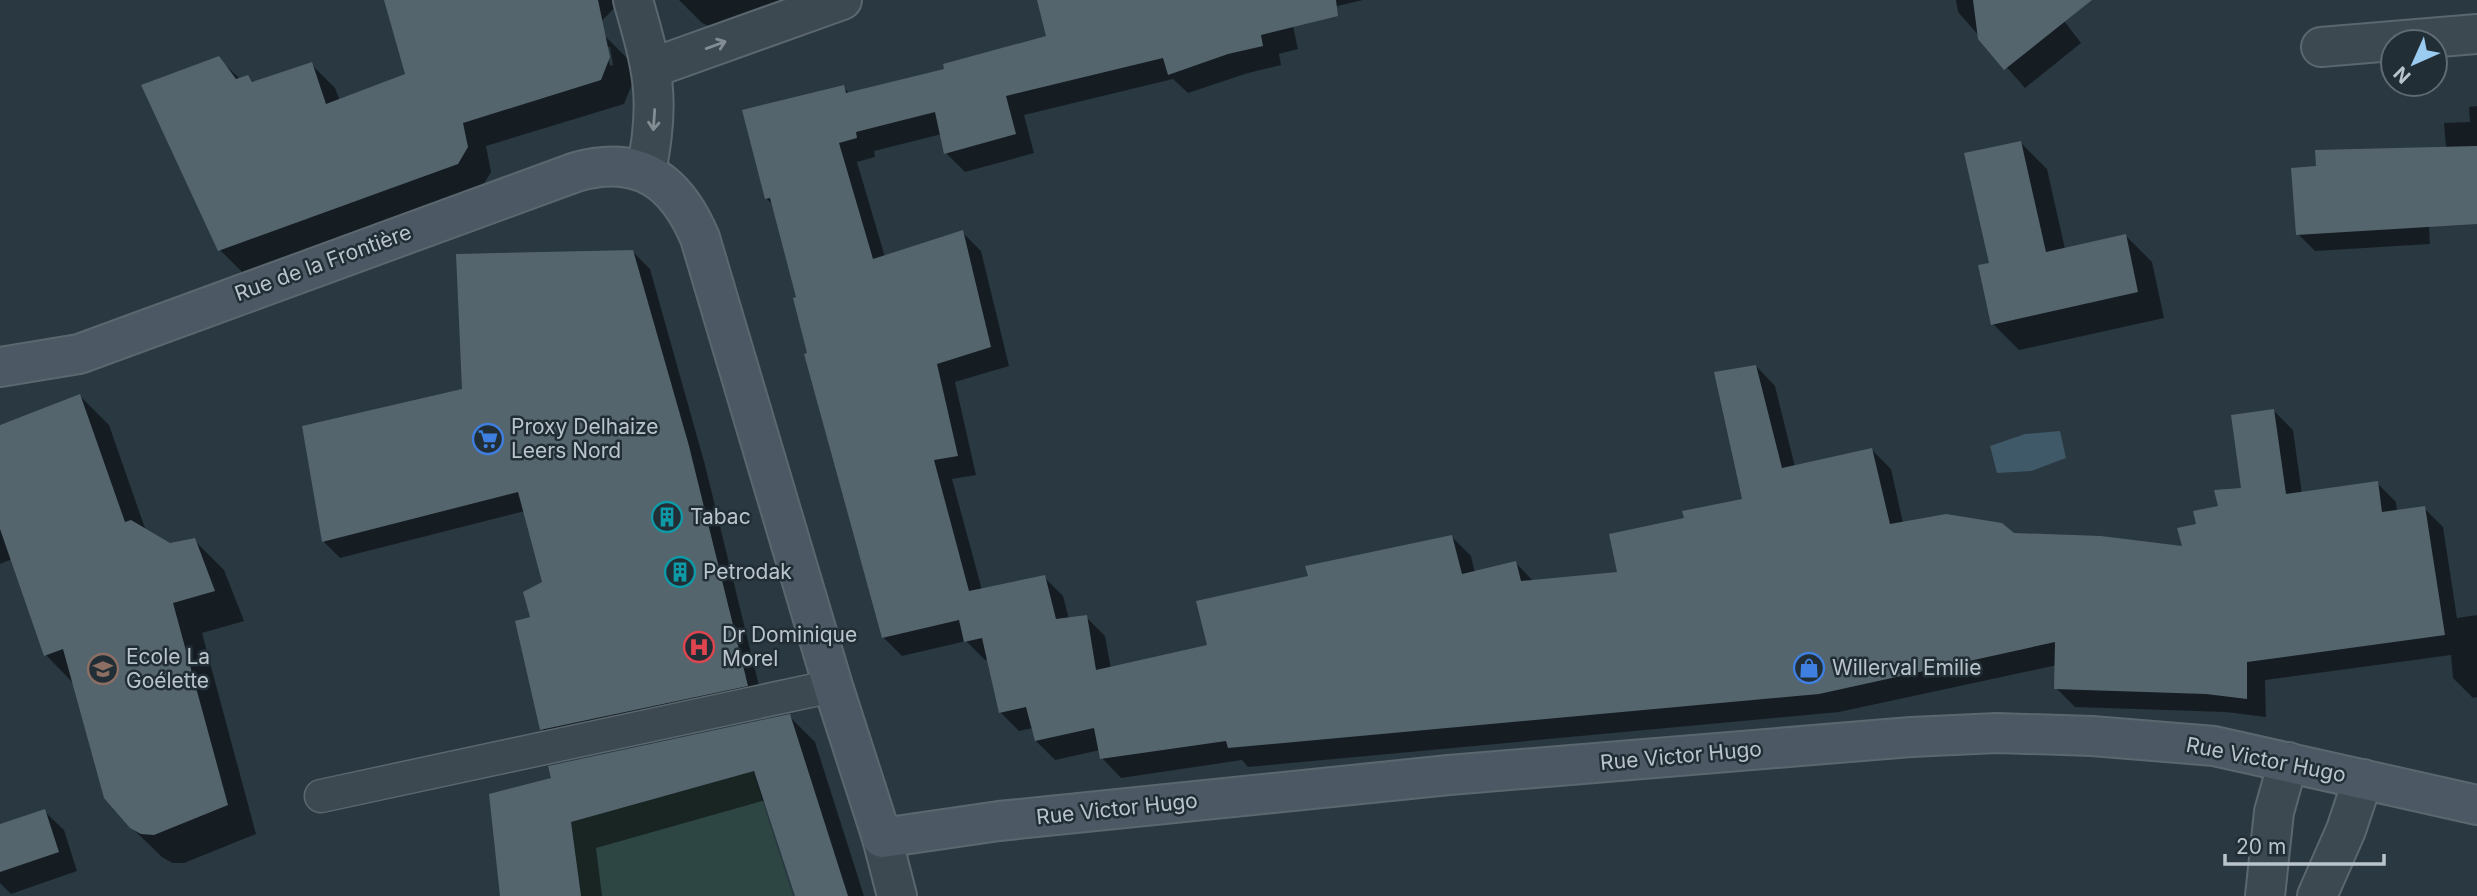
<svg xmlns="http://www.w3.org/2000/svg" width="2477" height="896" font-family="Inter,sans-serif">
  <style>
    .green { fill: #2e4643 }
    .water { fill: #405969 }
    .shadow { fill: #0007; fill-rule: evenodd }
    .building { fill: #55656e }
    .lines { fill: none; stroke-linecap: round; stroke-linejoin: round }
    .lane-casing { stroke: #5b676e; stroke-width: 35 }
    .street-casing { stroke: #5b676e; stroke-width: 42 }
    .secondary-casing { stroke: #5b676e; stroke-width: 42 }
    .lane { stroke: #3d4951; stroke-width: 32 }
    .street { stroke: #3d4951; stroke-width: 38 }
    .secondary { stroke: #4c5964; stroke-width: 38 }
    .oneway { stroke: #828d94 }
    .labels { text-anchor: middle; stroke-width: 5; stroke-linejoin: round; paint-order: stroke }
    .street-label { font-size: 21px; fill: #bac4cb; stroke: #222e36 }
    .poi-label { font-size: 21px; fill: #bac4cb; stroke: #222e36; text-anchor: start }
  </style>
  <rect width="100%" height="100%" fill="#293841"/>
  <!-- green -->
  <path class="green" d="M 752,768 L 793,896 L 579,896 L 568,823 Z"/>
  <!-- water -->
  <path class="water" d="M 2060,431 L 2066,458 L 2031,471 L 1997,473 L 1990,446 L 2025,434 Z"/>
  <!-- shadow -->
  <path class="shadow" d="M 385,0 L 622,0 L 593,30 L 604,35 L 628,59 L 633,82 L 624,104 L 486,146 L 491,172 L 482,187 L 244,274 L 220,250 L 218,58 L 240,79 L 248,77 L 254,83 L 311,64 L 335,88 L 340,101 L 407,75 ZM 606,47 L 610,47 L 613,65 L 610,66 Z
    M 679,0 L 795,0 L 721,32 L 702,23 Z
    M 1039,0 L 1363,0 L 1291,17 L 1298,49 L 1279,54 L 1281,65 L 1248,73 L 1188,93 L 1173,79 L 1024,115 L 1034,153 L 965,172 L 946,153 L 942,134 L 874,151 L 875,157 L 857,162 L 885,257 L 962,232 L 981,251 L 1009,366 L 955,382 L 976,475 L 952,479 L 982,590 L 1044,577 L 1063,596 L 1069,619 L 1086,617 L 1105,636 L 1111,669 L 1209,646 L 1310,578 L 1452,537 L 1471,556 L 1475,573 L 1516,563 L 1534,582 L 1619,573 L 1686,519 L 1744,501 L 1756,366 L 1775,386 L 1795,467 L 1872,450 L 1891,469 L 1903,523 L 2014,535 L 2184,548 L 2198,525 L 2243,489 L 2274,411 L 2293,430 L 2302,494 L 2377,483 L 2396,502 L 2397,512 L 2424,508 L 2443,527 L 2457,618 L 2477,615 L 2477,697 L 2473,698 L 2453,678 L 2451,655 L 2265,680 L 2266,717 L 2226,712 L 2075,707 L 2056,688 L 2057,665 L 1839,712 L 1248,767 L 1242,760 L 1121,778 L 1102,758 L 1100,750 L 1055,760 L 1036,741 L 1033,728 L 1019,731 L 1000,712 L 989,659 L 985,660 L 966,641 L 902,656 L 883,637 L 810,355 L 798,298 L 774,206 L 766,198 L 843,87 L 850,94 L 946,70 L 1048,37 Z
    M 1956,0 L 2061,0 L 2065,22 L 2081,43 L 2025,88 L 1958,12 Z
    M 2477,106 L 2477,204 L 2428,207 L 2430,244 L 2315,251 L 2298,234 L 2446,148 L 2444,123 L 2470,122 L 2469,107 Z
    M 2021,143 L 2047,169 L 2065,249 L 2126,236 L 2152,262 L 2164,318 L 2019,350 L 1993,324 Z
    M 633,252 L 650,269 L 705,465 L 763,702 L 559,746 L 542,729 L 532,618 L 544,583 L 525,511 L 340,558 L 323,541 L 463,391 Z
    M 80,396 L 109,425 L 146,531 L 169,545 L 194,540 L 224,570 L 244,621 L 202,633 L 256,834 L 184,863 L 172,863 L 162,857 L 131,827 L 74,684 L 46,655 L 12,559 L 0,564 L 0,425 Z
    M 789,716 L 815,742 L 864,896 L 797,896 L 766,800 L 596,848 L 602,896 L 502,896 L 491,795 Z
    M 44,811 L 64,830 L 77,871 L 11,894 L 0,883 L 0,825 Z"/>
  <!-- building -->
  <path class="building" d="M 384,0 L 598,0 L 610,57 L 601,80 L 463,123 L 468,147 L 458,164 L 218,251 L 141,85 L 219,56 L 236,79 L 248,75 L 252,82 L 312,62 L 326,104 L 405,74 Z
    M 1037,0 L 1336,0 L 1338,16 L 1261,35 L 1263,46 L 1228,54 L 1168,75 L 1163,58 L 1006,96 L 1016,134 L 944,154 L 935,112 L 856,132 L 857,138 L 839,143 L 873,259 L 963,230 L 991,347 L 937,364 L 958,456 L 934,460 L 969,591 L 1045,575 L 1056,619 L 1087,615 L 1096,670 L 1207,645 L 1196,601 L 1308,576 L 1305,566 L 1452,535 L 1462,574 L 1516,561 L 1521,581 L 1617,572 L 1609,534 L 1684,518 L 1682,511 L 1742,499 L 1714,372 L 1756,365 L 1782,468 L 1872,448 L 1890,524 L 1946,514 L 2002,523 L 2014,533 L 2101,536 L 2182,546 L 2177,528 L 2196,524 L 2193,511 L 2218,506 L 2214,490 L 2241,488 L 2231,415 L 2274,409 L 2286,494 L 2378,481 L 2382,512 L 2425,506 L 2445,635 L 2247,662 L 2247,699 L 2206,694 L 2054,689 L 2055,642 L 1819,694 L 1228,748 L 1226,741 L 1100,759 L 1094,728 L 1035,741 L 1026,707 L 999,713 L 982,638 L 964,642 L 959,620 L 882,638 L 804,354 L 807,353 L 793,298 L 796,297 L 770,198 L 765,199 L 742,110 L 844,85 L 846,93 L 944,69 L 943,64 L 1046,36 Z
    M 1973,0 L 2092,0 L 2004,70 L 1978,39 Z
    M 2021,141 L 2046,252 L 2126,234 L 2138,292 L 1991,325 L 1978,265 L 1989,263 L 1964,153 Z
    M 2477,146 L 2477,224 L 2296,235 L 2291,168 L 2316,166 L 2315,150 Z
    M 633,250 L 689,446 L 748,686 L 540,730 L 515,621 L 530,617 L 523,592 L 542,582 L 518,492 L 322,542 L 302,426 L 462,389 L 456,254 Z
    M 80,394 L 125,522 L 131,520 L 170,543 L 195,538 L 215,591 L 173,603 L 228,805 L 154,835 L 141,834 L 130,828 L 104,798 L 63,649 L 44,656 L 0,529 L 0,425 Z
    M 790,714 L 848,896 L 795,896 L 754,771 L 571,822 L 581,896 L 500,896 L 489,794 L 551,778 L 548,766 Z
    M 45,809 L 59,852 L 0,872 L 0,824 Z"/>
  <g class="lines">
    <!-- lane casing -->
    <g class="lane-casing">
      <path id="lane" d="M 321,796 L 833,686"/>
    </g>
    <!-- street casing -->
    <g class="street-casing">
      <path id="street" d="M 633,0 C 653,70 661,99 646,172
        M 2321,47 L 2477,34
        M 652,68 L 842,0
        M 882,838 L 897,896
        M 2265,896 L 2274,812 L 2288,762
        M 2317,896 L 2346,830 L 2363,779"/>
    </g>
    <!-- secondary casing -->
    <g class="secondary-casing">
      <path id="secondary" d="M 0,367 L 79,354 L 576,172 C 639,154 676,181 700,238 L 833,686 L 882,838 L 999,821 L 1449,775 L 1911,737 L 1997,733 L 2092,736 L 2214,746 L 2477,805"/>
    </g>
    <!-- lane -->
    <use href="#lane" class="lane"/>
    <!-- street -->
    <use href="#street" class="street"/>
    <!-- secondary -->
    <use href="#secondary" class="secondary"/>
  </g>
  <!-- one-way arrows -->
  <defs><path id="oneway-shaft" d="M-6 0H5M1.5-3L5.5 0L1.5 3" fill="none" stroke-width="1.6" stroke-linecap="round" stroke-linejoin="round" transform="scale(1.75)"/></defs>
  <g class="oneway">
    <use href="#oneway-shaft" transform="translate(716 45) rotate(-20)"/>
    <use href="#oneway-shaft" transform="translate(654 120) rotate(94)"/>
  </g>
  <!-- icons -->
  <defs>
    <g id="supermarket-ring" transform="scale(1.575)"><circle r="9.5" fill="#222e36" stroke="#3f7fe0" stroke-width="1.5"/><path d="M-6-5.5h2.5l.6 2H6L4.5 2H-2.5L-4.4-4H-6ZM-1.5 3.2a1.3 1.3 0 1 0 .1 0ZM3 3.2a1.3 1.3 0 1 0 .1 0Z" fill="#3f7fe0"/></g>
    <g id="building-ring" transform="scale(1.575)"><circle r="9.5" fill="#222e36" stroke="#0f9aa8" stroke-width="1.5"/><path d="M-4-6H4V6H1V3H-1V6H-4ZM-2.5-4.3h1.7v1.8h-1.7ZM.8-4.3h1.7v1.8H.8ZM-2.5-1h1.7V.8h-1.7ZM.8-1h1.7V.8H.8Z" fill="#0f9aa8"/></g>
    <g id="hospital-ring" transform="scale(1.575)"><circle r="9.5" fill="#222e36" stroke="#e0444e" stroke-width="1.5"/><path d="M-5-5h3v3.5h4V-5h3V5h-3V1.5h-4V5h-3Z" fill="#e0444e"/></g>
    <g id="shop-ring" transform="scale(1.575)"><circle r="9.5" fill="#222e36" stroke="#3f7fe0" stroke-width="1.5"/><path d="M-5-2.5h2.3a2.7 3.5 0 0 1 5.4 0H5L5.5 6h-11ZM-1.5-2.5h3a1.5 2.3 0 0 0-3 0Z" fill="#3f7fe0"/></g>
    <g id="school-ring" transform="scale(1.575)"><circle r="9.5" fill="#222e36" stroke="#8d6e63" stroke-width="1.5"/><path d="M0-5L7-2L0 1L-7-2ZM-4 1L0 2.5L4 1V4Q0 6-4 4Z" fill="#8d6e63"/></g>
  </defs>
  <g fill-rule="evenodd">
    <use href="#supermarket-ring" x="488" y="439"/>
    <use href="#building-ring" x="667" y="517"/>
    <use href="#building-ring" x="680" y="572"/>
    <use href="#hospital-ring" x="699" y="647"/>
    <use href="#shop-ring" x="1809" y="668"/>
    <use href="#school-ring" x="103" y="669"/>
  </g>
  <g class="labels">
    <!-- street labels -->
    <g class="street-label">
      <text transform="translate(323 263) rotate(-20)" y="7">Rue de la Frontière</text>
      <text transform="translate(1681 756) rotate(-5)" y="7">Rue Victor Hugo</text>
      <text transform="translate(2266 760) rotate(11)" y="7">Rue Victor Hugo</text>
      <text transform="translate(1117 809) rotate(-6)" y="7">Rue Victor Hugo</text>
    </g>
    <!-- poi labels -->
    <g class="poi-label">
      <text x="511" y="434">Proxy Delhaize<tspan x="511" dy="24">Leers Nord</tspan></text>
      <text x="690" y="524">Tabac</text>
      <text x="703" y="579">Petrodak</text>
      <text x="722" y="642">Dr Dominique<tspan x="722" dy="24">Morel</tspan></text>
      <text x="126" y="664">Ecole La<tspan x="126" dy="24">Goélette</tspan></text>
      <text x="1832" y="675">Willerval Emilie</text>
    </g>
  </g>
  <!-- north arrow -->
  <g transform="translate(2414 63) rotate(225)"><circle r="33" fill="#222e36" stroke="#5f6a72" stroke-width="2"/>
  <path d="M0-5L12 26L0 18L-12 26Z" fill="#9acbf1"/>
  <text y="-10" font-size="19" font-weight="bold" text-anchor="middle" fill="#bac4cb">N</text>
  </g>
  <!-- scale -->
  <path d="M2225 854v10h159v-10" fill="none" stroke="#bac4cb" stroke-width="3.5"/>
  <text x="2236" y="854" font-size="21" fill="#bac4cb" stroke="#222e36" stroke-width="5" paint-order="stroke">20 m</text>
</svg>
